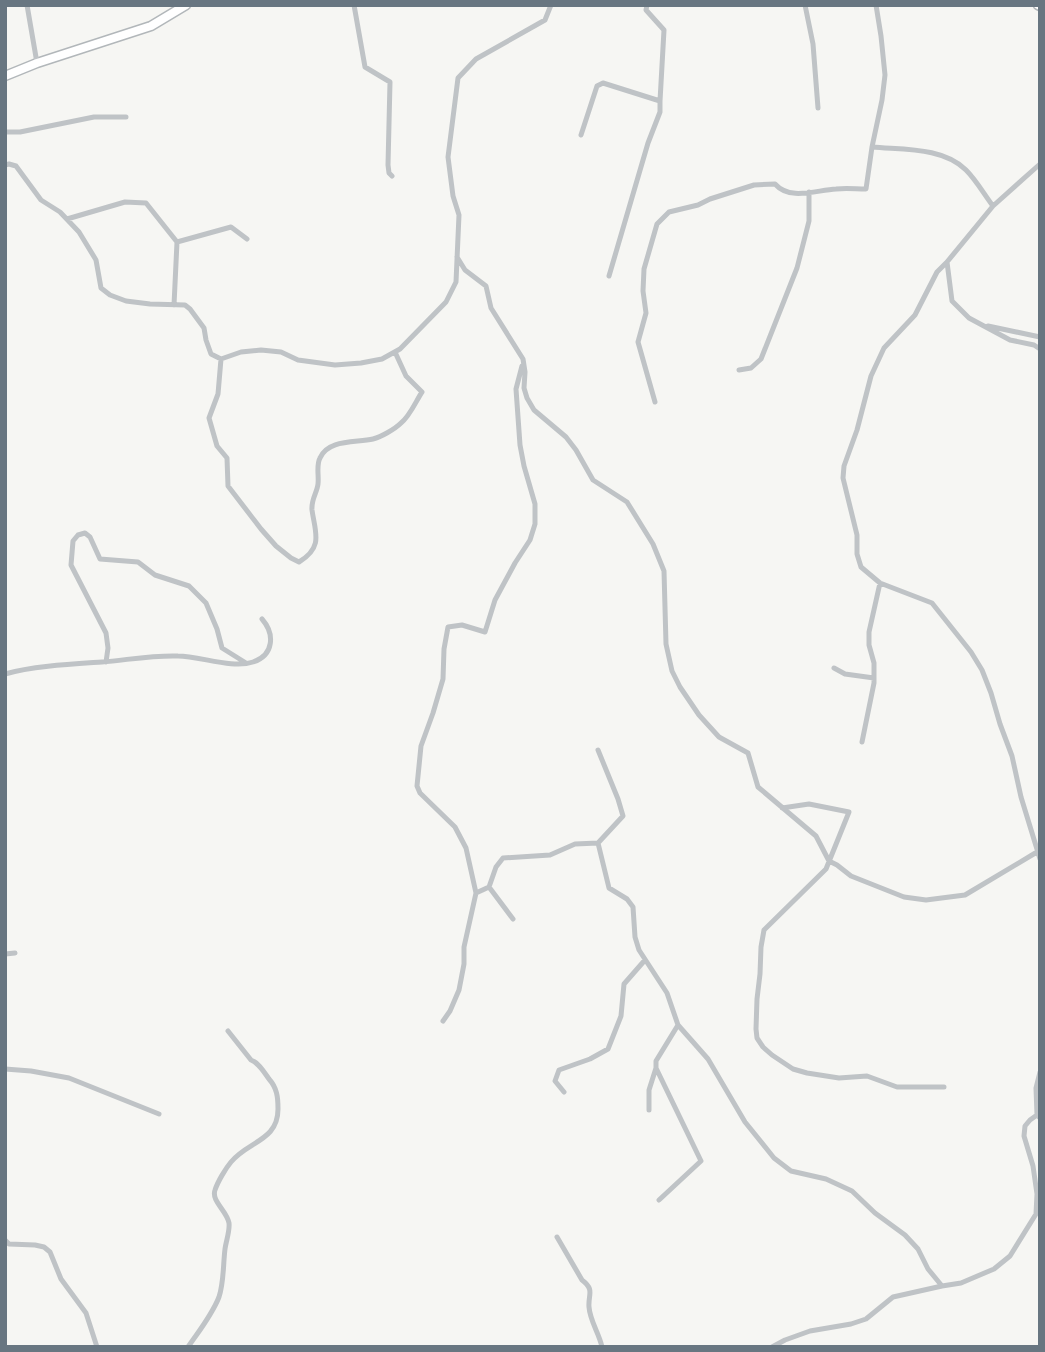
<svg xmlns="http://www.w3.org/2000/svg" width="1045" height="1352" font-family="Ubuntu,sans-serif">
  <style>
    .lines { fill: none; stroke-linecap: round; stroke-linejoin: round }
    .secondary-casing { stroke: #b2b7ba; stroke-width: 11 }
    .street { stroke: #bfc3c6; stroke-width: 5 }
    .secondary { stroke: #fff; stroke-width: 8 }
  </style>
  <rect width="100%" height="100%" fill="#f6f6f3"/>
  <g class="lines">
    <!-- secondary casing -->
    <g class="secondary-casing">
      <path id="secondary" d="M 1038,5 L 1040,6
        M 5,76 L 37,63 L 151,26 L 186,5"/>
    </g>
    <!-- street -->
    <path class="street" d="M 27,5 L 37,63
      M 354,5 L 365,67 L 390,82 L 388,165 L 389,173 L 392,176
      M 805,5 L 813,44 L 818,108
      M 5,132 L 20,132 L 94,117 L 126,117
      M 581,135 L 597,86 L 603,83 L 660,101 L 664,30 L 646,10 L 647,5
      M 872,147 C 903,150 943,147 966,170 C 976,180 984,194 993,206
      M 1040,164 L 993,206 L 947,262 L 937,272 L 915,315 L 884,348 L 871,376 L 857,430 L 844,466 L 843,478 L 857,535 L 857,554 L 861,567 L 880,583 L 932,603 L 971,652 L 982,670 L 991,693 L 1000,724 L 1012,756 L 1021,797 L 1040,859
      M 5,165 L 9,164 L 16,166 L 41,200 L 60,212 L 79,232 L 96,260 L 101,288 L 110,295 L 126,301 L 150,304 L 185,305 L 190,309 L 204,328 L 206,340 L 211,354 L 221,359 L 241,352 L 261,350 L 281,352 L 298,360 L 335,365 L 361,363 L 382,359 L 400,349 L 446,302 L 456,282 L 459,215 L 453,196 L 448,157 L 458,78 L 476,59 L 545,20 L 551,5
      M 67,219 L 125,202 L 146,203 L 177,242 L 174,305
      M 177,242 L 231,227 L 247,239
      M 457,257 L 465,270 L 486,286 L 491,308 L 523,359 L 525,372 L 524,388 L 527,398 L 534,410 L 566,437 L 576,450 L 593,480 L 627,502 L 653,544 L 664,571 L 666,644 L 672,671 L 680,687 L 699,715 L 719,737 L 748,753 L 758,787 L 816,836 L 829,861 L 837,865 L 851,876 L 904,897 L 926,900 L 965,895 L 1037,852
      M 947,262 L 952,301 L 969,318 L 1010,340 L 1034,345 L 1040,349
      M 609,276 L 648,143 L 660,112 L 660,101
      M 988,326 L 1040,337
      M 221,359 L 218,394 L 209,418 L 217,446 L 227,458 L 228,486 L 261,529 L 276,546 L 291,558 L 299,562 C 324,547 315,532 312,510 C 311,499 317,493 318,484 C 319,475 316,465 320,458 C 328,439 356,443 373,439 C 381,437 395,429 401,423 C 410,416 416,401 422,392 L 406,376 L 395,352
      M 739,370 L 751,368 L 761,359 L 797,268 L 809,221 L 809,192
      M 655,402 L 638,342 L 646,313 L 643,291 L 644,269 L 657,224 L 669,212 L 698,205 L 710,199 L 754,185 L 775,184 C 790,201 816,190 836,189 C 846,188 856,189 866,189 L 872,147 L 882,100 L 885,75 L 881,36 L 876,5
      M 106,662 L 108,648 L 106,633 L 71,565 L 73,541 L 78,535 L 85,533 L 90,537 L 100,559 L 138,562 L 155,575 L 189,586 L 206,603 L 217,629 L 222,648 L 246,663
      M 834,668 L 845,674 L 874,678
      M 5,674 C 33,666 73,664 102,662 C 127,660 153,655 178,656 C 200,656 232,669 253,662 C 274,655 275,634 262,619
      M 862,742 L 874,683 L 874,663 L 869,645 L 869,632 L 880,583
      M 782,808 L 809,804 L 849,812 L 826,869 L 764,930 L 761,947 L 760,974 L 757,999 L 756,1029 L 757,1038 L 763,1047 L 772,1055 L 793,1069 L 807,1073 L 839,1078 L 867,1076 L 897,1087 L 944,1087
      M 598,843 L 609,888 L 627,899 L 633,907 L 635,937 L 639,950 L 667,993 L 678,1025 L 708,1059 L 745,1122 L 774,1158 L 791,1171 L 826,1179 L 852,1191 L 875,1213 L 905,1235 L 918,1249 L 928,1269 L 942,1286 L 961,1283 L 994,1269 L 1010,1256 L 1036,1214 L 1037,1194 L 1033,1166 L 1024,1136 L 1025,1126 L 1030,1120 L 1037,1115
      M 489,887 L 513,919
      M 476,893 L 489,887 L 496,867 L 503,858 L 550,855 L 575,844 L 598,843 L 623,816 L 618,799 L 598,750
      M 5,954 L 15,953
      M 443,1021 L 450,1011 L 459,990 L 464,964 L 464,947 L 476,893 L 466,848 L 455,827 L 420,793 L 417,786 L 421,746 L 433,713 L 443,679 L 444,649 L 448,627 L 462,625 L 485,632 L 495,600 L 515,563 L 530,540 L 535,524 L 535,504 L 524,466 L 520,445 L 516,389 L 522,366
      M 5,1069 L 31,1071 L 69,1078 L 159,1114
      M 1040,1072 L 1036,1088 L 1037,1115 L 1040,1118
      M 564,1092 L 555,1081 L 559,1070 L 590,1059 L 608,1049 L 621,1016 L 624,984 L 645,960
      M 649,1110 L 649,1090 L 656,1068
      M 659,1200 L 701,1161 L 656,1068 L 656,1061 L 678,1025
      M 557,1237 L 582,1280 C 595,1290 588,1294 589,1307 C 590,1321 599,1333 602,1347
      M 5,1240 L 9,1244 L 35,1245 L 44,1247 L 50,1252 L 61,1279 L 86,1313 L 97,1347
      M 188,1347 C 199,1331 212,1315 219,1297 C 224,1282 223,1265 225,1249 C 226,1241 230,1231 229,1223 C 227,1211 211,1201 215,1190 C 218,1181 226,1168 231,1162 C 248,1141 278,1141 278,1109 C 278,1097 277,1088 269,1079 C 264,1072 259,1063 251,1060 L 228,1031
      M 772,1347 L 785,1340 L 810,1331 L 851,1324 L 866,1319 L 893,1297 L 942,1286"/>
    <!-- secondary -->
    <use href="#secondary" class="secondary"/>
  </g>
  <!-- border -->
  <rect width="1045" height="1352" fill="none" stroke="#687681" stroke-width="14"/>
</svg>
